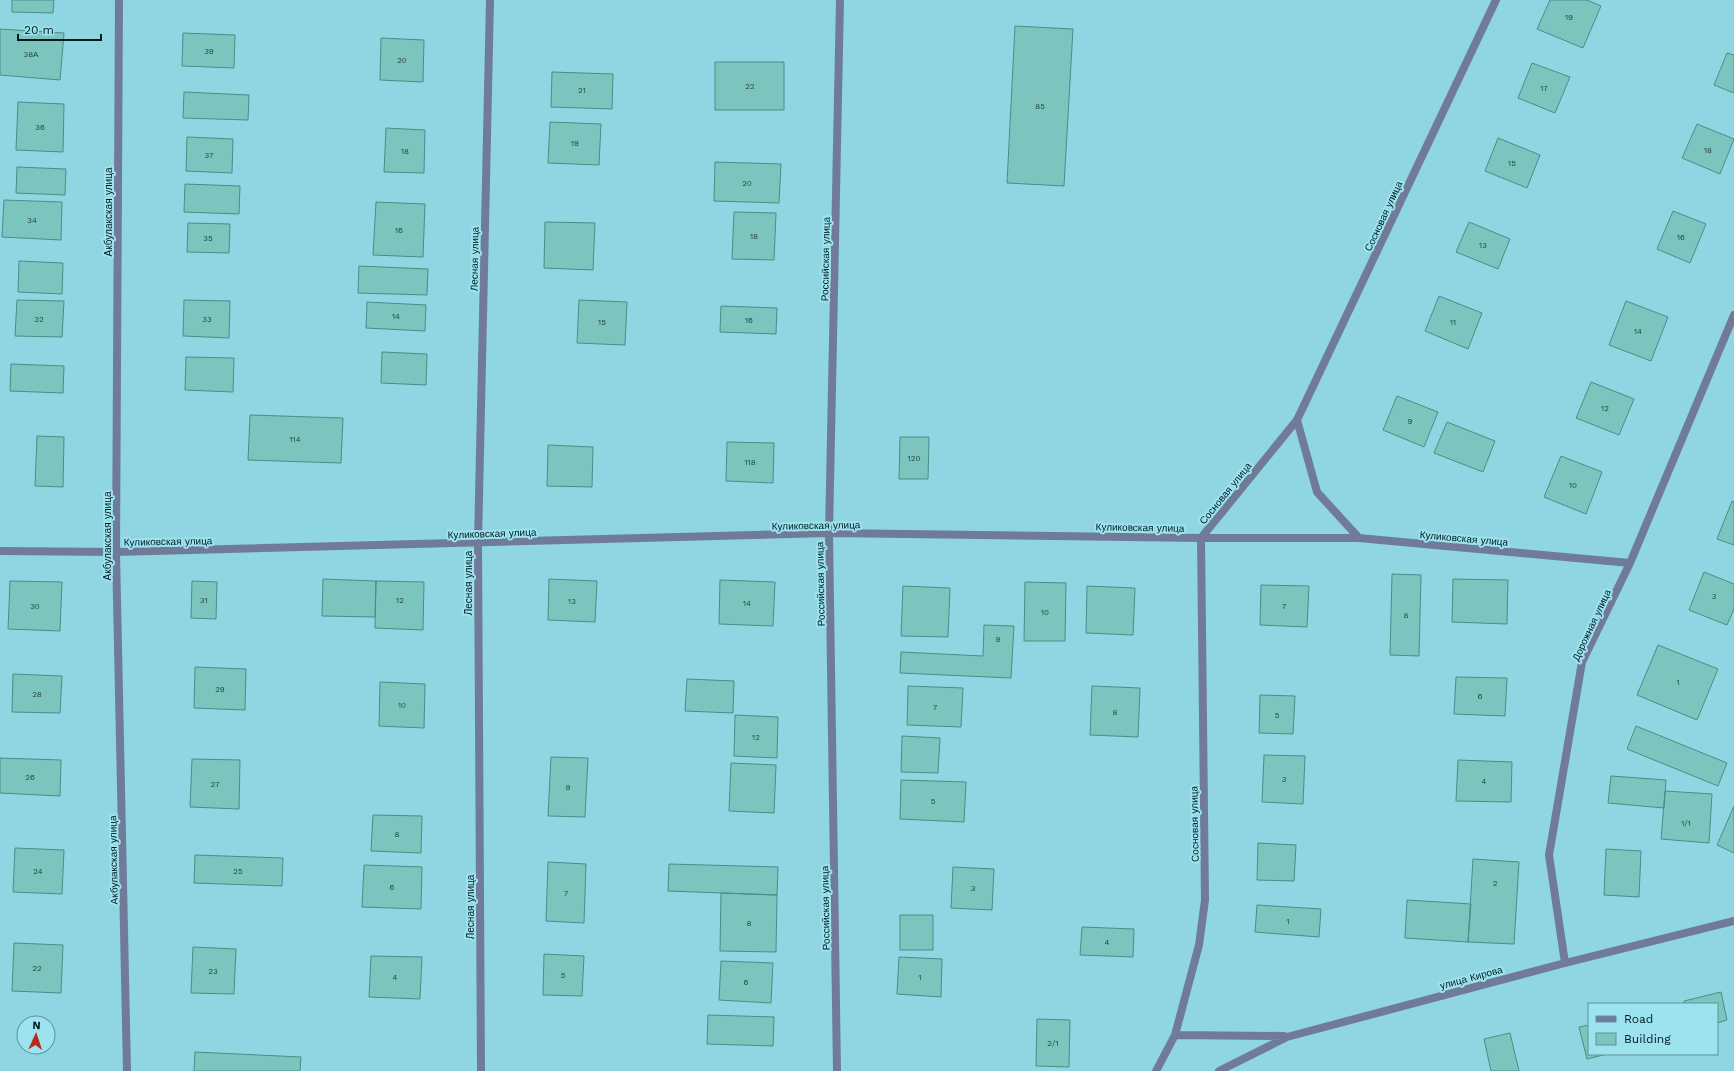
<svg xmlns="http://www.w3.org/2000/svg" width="1734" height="1071" font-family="'Work Sans',sans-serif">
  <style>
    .building { fill: #7cc4be; stroke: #478e89 }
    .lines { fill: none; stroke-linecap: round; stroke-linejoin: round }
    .street { stroke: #707b9a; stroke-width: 8 }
    .labels { text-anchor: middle; stroke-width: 4; stroke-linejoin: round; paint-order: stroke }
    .number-label { font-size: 8px; fill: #1f4446 }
    .street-label { font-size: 10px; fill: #001a1e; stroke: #9ce3ef }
  </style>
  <rect width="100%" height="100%" fill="#8fd6e2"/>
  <!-- building -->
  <path class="building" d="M 12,0 L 54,0 L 53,13 L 12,12 Z
    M 1550,0 L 1587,0 L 1601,6 L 1583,48 L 1537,29 Z
    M 1015,26 L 1073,29 L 1064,186 L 1007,183 Z
    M 0,29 L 64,33 L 60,80 L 0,75 Z
    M 183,33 L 235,35 L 234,68 L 182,66 Z
    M 381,38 L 424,40 L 423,82 L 380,80 Z
    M 1727,53 L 1734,55 L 1734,93 L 1714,85 Z
    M 715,62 L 784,62 L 784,110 L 715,110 Z
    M 1532,63 L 1570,77 L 1555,113 L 1518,98 Z
    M 552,72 L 613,74 L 612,109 L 551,107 Z
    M 184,92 L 249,95 L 248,120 L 183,118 Z
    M 18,102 L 64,104 L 63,152 L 16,150 Z
    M 550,122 L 601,124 L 599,165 L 548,163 Z
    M 1697,124 L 1734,139 L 1720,174 L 1682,158 Z
    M 386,128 L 425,130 L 424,173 L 384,172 Z
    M 187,137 L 233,139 L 232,173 L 186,171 Z
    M 1498,138 L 1540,155 L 1527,188 L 1485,171 Z
    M 715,162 L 781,164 L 779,203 L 714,201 Z
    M 17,167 L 66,169 L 65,195 L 16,193 Z
    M 185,184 L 240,186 L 239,214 L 184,212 Z
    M 4,200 L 62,202 L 61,240 L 2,237 Z
    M 376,202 L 425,204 L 423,257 L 373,255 Z
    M 1673,211 L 1706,224 L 1690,263 L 1657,249 Z
    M 734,212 L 776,213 L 774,260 L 732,259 Z
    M 545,222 L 595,223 L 593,270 L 544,268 Z
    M 1469,222 L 1510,239 L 1498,269 L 1456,252 Z
    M 188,223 L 230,224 L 229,253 L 187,252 Z
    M 19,261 L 63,263 L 62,294 L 18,292 Z
    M 359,266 L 428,269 L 427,295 L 358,293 Z
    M 1439,296 L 1482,313 L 1468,349 L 1425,331 Z
    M 17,300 L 64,301 L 62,337 L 15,336 Z
    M 184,300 L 230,301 L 229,338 L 183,336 Z
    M 579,300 L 627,302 L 625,345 L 577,343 Z
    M 1626,301 L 1668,317 L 1651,361 L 1609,345 Z
    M 367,302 L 426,305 L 425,331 L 366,328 Z
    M 721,306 L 777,308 L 776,334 L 720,332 Z
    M 382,352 L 427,354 L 426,385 L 381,383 Z
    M 186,357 L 234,358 L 233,392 L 185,390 Z
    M 11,364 L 64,366 L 63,393 L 10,391 Z
    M 1591,382 L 1634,399 L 1619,435 L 1576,418 Z
    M 1397,396 L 1438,412 L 1424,447 L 1383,430 Z
    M 250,415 L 343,418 L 341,463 L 248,460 Z
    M 1447,422 L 1495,441 L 1483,472 L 1434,453 Z
    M 37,436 L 64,437 L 63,487 L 35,486 Z
    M 900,437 L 929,437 L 928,479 L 899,479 Z
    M 727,442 L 774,443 L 773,483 L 726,481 Z
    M 548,445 L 593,447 L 592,487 L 547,486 Z
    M 1561,456 L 1602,472 L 1586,514 L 1544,497 Z
    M 1732,501 L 1734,502 L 1734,545 L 1717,539 Z
    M 1704,572 L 1734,584 L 1734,609 L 1727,625 L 1689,610 Z
    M 1392,574 L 1421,575 L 1419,656 L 1390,655 Z
    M 323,579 L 376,581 L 375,617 L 322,616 Z
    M 549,579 L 597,581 L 595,622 L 548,620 Z
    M 1453,579 L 1508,580 L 1507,624 L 1452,622 Z
    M 720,580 L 775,582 L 773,626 L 719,624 Z
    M 10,581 L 62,582 L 60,631 L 8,629 Z
    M 192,581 L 217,582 L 216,619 L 191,618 Z
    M 376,581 L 424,582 L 423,630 L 375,628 Z
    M 1025,582 L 1066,583 L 1065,641 L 1024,641 Z
    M 1261,585 L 1309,586 L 1307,627 L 1260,625 Z
    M 903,586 L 950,588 L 948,637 L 901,636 Z
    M 1087,586 L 1135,588 L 1133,635 L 1086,633 Z
    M 984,625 L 1014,626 L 1011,678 L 900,673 L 901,652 L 983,656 Z
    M 1658,645 L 1718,669 L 1697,720 L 1637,695 Z
    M 195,667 L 246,669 L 245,710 L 194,708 Z
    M 13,674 L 62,676 L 60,713 L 12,712 Z
    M 1456,677 L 1507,678 L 1505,716 L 1454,714 Z
    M 687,679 L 734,681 L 733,713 L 685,711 Z
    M 380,682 L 425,684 L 424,728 L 379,726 Z
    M 908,686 L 963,688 L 961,727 L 907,725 Z
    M 1092,686 L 1140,688 L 1138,737 L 1090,735 Z
    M 1260,695 L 1295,696 L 1293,734 L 1259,733 Z
    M 735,715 L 778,717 L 777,758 L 734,756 Z
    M 1636,726 L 1727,763 L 1718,786 L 1627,749 Z
    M 902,736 L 940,738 L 938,773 L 901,772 Z
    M 1264,755 L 1305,756 L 1303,804 L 1262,802 Z
    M 551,757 L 588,758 L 585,817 L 548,816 Z
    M 0,758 L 61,760 L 60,796 L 0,793 Z
    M 192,759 L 240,760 L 239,809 L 190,807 Z
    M 1458,760 L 1512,762 L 1511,802 L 1456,801 Z
    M 731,763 L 776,765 L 774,813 L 729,811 Z
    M 1611,776 L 1666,780 L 1664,808 L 1608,803 Z
    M 901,780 L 966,782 L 964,822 L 900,819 Z
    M 1665,791 L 1712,794 L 1709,843 L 1661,839 Z
    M 1734,806 L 1734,853 L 1717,845 Z
    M 373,815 L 422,816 L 421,853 L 371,851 Z
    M 1258,843 L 1296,845 L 1294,881 L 1257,880 Z
    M 15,848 L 64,850 L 62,894 L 13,892 Z
    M 1606,849 L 1641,851 L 1639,897 L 1604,895 Z
    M 195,855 L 283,858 L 282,886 L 194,883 Z
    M 1473,859 L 1519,862 L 1514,944 L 1468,942 Z
    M 548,862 L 586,864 L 584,923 L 546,921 Z
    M 669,864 L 778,867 L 777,895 L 668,891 Z
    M 364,865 L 422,867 L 421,909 L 362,907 Z
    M 953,867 L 994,869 L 992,910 L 951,908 Z
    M 721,893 L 777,895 L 776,952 L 720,951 Z
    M 1407,900 L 1471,904 L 1468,942 L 1405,938 Z
    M 1257,905 L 1321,909 L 1319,937 L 1255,932 Z
    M 900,915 L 933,915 L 933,950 L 900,950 Z
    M 1082,927 L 1134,929 L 1133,957 L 1080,955 Z
    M 14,943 L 63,945 L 61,993 L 12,991 Z
    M 193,947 L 236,949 L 234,994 L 191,993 Z
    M 544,954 L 584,956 L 582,996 L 543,995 Z
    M 371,956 L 422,957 L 420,999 L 369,997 Z
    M 899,957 L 942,959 L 941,997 L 897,994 Z
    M 721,961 L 773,963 L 771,1003 L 719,1000 Z
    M 1721,992 L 1727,1020 L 1717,1023 L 1717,1004 L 1684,1004 L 1684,1001 Z
    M 708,1015 L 774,1017 L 773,1046 L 707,1044 Z
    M 1037,1019 L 1070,1020 L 1069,1067 L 1036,1066 Z
    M 1589,1025 L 1589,1054 L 1607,1054 L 1587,1059 L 1579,1027 Z
    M 1510,1033 L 1519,1071 L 1491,1071 L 1484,1039 Z
    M 195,1052 L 301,1057 L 300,1071 L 194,1071 Z"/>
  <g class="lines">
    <!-- street -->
    <path class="street" d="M 119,0 L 116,552 L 127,1071
      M 1297,420 L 1317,492 L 1359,538
      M 0,551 L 116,552 L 829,533 L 1201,538 L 1359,538 L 1630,563
      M 1565,963 L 1549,855 L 1582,662 L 1630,563 L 1734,315
      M 1175,1035 L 1284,1036
      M 481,1071 L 478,543 L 490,0
      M 837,1071 L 829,533 L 840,0
      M 1156,1071 L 1175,1035 L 1199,945 L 1205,900 L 1201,538 L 1297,420 L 1496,0
      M 1219,1071 L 1287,1037 L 1565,963 L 1734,921"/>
  </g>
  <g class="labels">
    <!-- number labels -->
    <g class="number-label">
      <text x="1569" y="20">19</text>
      <text x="209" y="54">39</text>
      <text x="31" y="57">38А</text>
      <text x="402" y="63">20</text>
      <text x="750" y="89">22</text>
      <text x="1544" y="91">17</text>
      <text x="582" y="93">21</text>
      <text x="1040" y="109">85</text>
      <text x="40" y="130">36</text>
      <text x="575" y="146">19</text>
      <text x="1708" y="153">18</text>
      <text x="405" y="154">18</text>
      <text x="209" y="158">37</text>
      <text x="1512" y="166">15</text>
      <text x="747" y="186">20</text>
      <text x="32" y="223">34</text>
      <text x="399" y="233">16</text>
      <text x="754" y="239">18</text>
      <text x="1681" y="240">16</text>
      <text x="208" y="241">35</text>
      <text x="1483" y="248">13</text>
      <text x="396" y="319">14</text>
      <text x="39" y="322">32</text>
      <text x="207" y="322">33</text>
      <text x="749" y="323">16</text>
      <text x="602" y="325">15</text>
      <text x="1453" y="325">11</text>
      <text x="1638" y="334">14</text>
      <text x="1605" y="411">12</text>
      <text x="1410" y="424">9</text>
      <text x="295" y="442">114</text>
      <text x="914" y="461">120</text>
      <text x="750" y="465">118</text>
      <text x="1573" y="488">10</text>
      <text x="1714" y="599">3</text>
      <text x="204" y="603">31</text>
      <text x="400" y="603">12</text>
      <text x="572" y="604">13</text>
      <text x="747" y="606">14</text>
      <text x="35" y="609">30</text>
      <text x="1284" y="609">7</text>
      <text x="1045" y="615">10</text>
      <text x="1406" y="618">8</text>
      <text x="998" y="642">9</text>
      <text x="1678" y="685">1</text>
      <text x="220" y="692">29</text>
      <text x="37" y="697">28</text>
      <text x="1480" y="699">6</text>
      <text x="402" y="708">10</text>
      <text x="935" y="710">7</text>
      <text x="1115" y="715">8</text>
      <text x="1277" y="718">5</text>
      <text x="756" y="740">12</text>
      <text x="30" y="780">26</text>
      <text x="1284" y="782">3</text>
      <text x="1484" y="784">4</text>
      <text x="215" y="787">27</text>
      <text x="568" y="790">9</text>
      <text x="933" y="804">5</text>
      <text x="1686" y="826">1/1</text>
      <text x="397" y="837">8</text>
      <text x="38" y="874">24</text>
      <text x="238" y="874">25</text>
      <text x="1495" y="886">2</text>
      <text x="392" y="890">6</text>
      <text x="973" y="891">3</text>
      <text x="566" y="896">7</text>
      <text x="1288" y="924">1</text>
      <text x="749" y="926">8</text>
      <text x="1107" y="945">4</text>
      <text x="37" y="971">22</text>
      <text x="213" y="974">23</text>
      <text x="563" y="978">5</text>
      <text x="395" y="980">4</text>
      <text x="920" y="980">1</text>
      <text x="746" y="985">6</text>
      <text x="1053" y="1046">2/1</text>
    </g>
    <!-- street labels -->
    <g class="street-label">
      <text transform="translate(108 212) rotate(-90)" y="4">Акбулакская улица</text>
      <text transform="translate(1383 216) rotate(-65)" y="4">Сосновая улица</text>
      <text transform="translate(474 259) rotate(-89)" y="4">Лесная улица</text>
      <text transform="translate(825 259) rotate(-89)" y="4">Российская улица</text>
      <text transform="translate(1225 493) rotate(-51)" y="4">Сосновая улица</text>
      <text transform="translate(816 525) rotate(-1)" y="4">Куликовская улица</text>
      <text transform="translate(1140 527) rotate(1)" y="4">Куликовская улица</text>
      <text transform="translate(492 533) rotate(-2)" y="4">Куликовская улица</text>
      <text transform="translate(107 536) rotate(-90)" y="4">Акбулакская улица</text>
      <text transform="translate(1464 538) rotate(5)" y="4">Куликовская улица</text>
      <text transform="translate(168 541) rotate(-1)" y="4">Куликовская улица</text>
      <text transform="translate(468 583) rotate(-90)" y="4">Лесная улица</text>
      <text transform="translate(820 584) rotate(-91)" y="4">Российская улица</text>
      <text transform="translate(1591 625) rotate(-65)" y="4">Дорожная улица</text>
      <text transform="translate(1194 824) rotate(-91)" y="4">Сосновая улица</text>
      <text transform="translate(113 860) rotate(-91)" y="4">Акбулакская улица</text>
      <text transform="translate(470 907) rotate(-90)" y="4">Лесная улица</text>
      <text transform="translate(825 908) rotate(-91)" y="4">Российская улица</text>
      <text transform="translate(1471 977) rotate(-15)" y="4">улица Кирова</text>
    </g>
  </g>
  <!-- legend -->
  <rect x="1588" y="1003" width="130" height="52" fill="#9ce3ef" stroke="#5e939b"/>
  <rect x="1596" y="1016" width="20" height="6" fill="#707b9a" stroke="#5e939b"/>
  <text x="1624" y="1023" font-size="12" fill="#001a1e">Road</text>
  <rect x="1596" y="1033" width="20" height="12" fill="#7cc4be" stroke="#5e939b"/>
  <text x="1624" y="1043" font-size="12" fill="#001a1e">Building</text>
  <!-- north arrow -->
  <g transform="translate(36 1035) rotate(3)"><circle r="19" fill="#9ce3ef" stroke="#5e939b"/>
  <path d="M0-3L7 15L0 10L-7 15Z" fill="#b82a1f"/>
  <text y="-6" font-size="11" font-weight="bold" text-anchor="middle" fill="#001a1e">N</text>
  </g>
  <!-- scale -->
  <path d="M18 34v6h83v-6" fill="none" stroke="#001a1e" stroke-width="2"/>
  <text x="24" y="34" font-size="12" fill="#001a1e" stroke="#9ce3ef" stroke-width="3" paint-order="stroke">20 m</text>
</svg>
